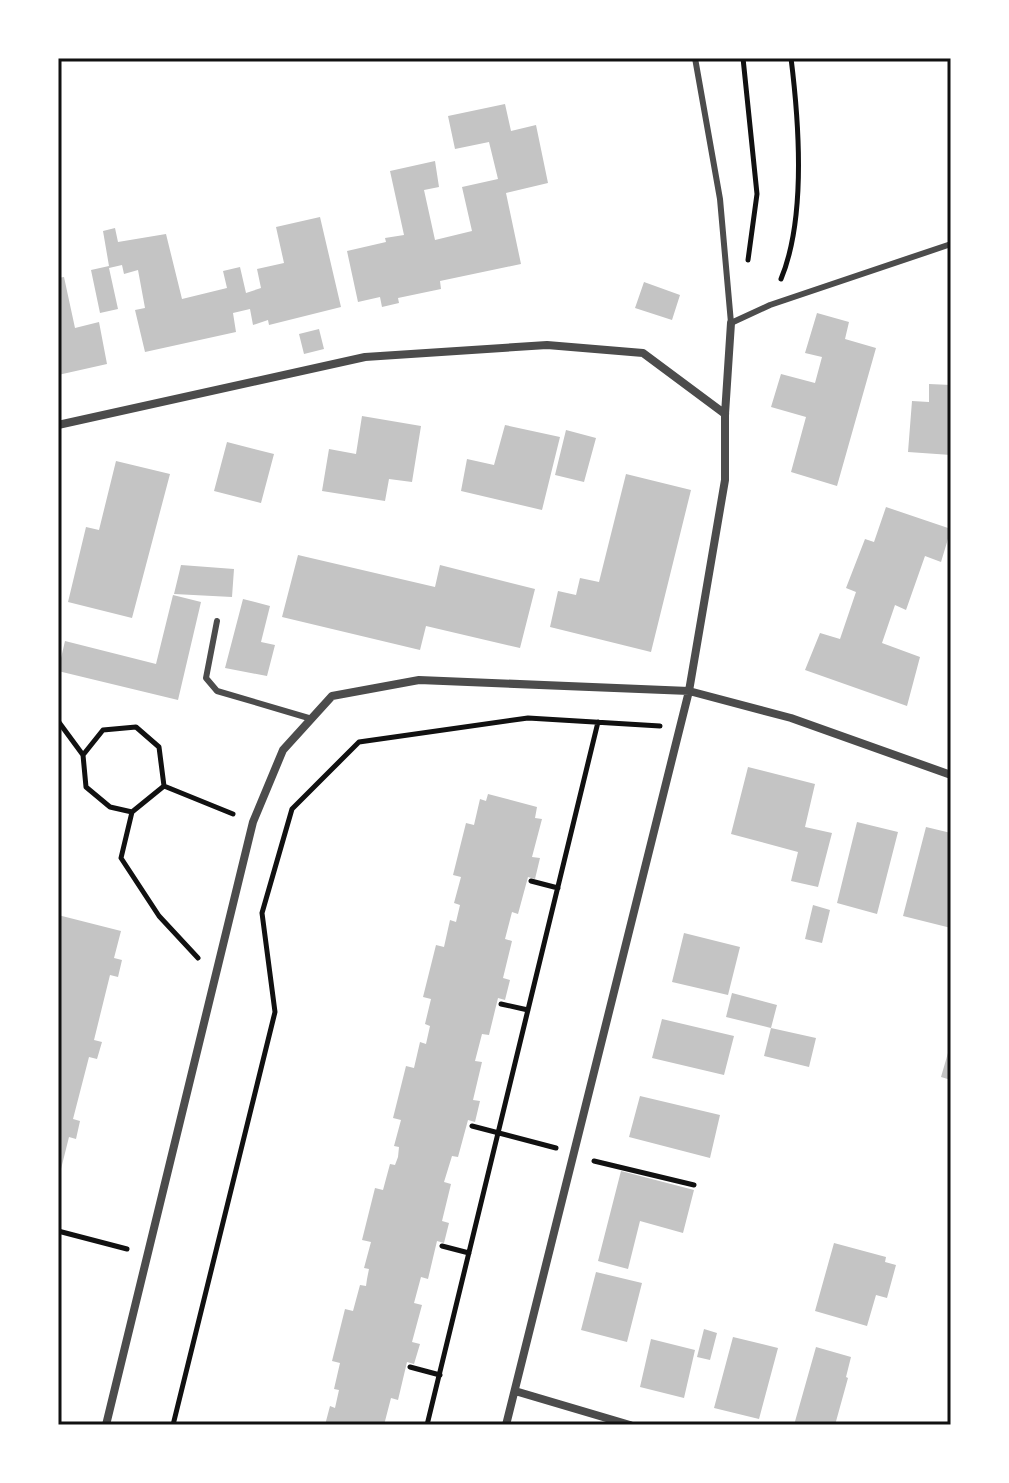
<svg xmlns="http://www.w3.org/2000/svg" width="1009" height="1483" font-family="Quicksand,sans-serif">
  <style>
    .building { fill: #c4c4c4 }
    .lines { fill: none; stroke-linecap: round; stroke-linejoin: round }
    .path { stroke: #111; stroke-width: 5 }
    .service { stroke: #4c4c4c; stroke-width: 6 }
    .minor { stroke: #4c4c4c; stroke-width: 8 }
    .neatline { fill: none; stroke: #111; stroke-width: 3 }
  </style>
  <rect width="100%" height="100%" fill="#fff"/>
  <!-- building -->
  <path class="building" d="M 505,104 L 511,131 L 536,125 L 548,183 L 506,193 L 521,264 L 440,281 L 441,289 L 398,298 L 399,303 L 382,307 L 380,297 L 358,302 L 347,251 L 386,242 L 385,238 L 404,235 L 390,171 L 435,161 L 439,187 L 424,190 L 435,240 L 472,231 L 462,187 L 498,179 L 489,142 L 455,149 L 448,116 Z
    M 320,217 L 341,307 L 269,325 L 268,320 L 253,325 L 250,309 L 233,313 L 236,332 L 145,352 L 135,310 L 145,308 L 138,270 L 124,274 L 122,265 L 109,268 L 118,309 L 100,313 L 91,270 L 109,266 L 103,231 L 115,228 L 118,242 L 166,234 L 182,299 L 227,288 L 223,271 L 240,267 L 246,293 L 261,288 L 257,269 L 284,263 L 276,227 Z
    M 64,277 L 75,328 L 99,322 L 107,364 L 58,375 L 58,278 Z
    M 644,282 L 680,295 L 672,320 L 635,308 Z
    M 817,313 L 849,322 L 845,339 L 876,348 L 837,486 L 791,472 L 806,417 L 771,407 L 781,374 L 815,383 L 822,357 L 805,353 Z
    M 319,329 L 324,349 L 304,354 L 299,334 Z
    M 929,384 L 951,385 L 951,455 L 908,452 L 912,401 L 929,402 Z
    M 362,416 L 421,426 L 412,482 L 389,479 L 385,501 L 322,491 L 329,449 L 356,454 Z
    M 505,425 L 560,437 L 542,510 L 461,491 L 467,459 L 494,465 Z
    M 566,430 L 596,438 L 584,482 L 555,475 Z
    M 227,442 L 274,454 L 261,503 L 214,491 Z
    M 116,461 L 170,474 L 132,618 L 68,602 L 86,527 L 99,530 Z
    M 626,474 L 691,490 L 651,652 L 550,627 L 558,591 L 576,595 L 580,578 L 599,582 Z
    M 886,507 L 951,529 L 941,562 L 925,556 L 906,610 L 895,605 L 882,643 L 920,657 L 907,706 L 805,670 L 820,633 L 840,639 L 856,592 L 846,588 L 865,539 L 874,542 Z
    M 298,555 L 435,587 L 440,565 L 535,589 L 520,648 L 426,626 L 420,650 L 282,617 Z
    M 181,565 L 234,569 L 232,597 L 174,594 Z
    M 173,595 L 201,602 L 178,700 L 58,671 L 65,641 L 156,664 Z
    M 243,599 L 270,606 L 261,642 L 275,645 L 267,676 L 225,668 Z
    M 748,767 L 815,784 L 805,827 L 832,833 L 818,887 L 791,881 L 798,852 L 731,834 Z
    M 488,794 L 537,807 L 535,818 L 542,819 L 532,857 L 540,858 L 535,879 L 528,877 L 518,914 L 512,912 L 505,939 L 512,941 L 503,978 L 510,980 L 505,1000 L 498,998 L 489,1035 L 482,1034 L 475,1061 L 482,1062 L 473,1100 L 480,1101 L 475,1122 L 468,1120 L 458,1157 L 452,1156 L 444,1182 L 451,1184 L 442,1221 L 449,1223 L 444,1243 L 437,1241 L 428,1279 L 421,1277 L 414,1303 L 422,1305 L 412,1342 L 420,1344 L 414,1364 L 407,1362 L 398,1400 L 391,1398 L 384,1425 L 325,1425 L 330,1406 L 335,1408 L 339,1390 L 334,1389 L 340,1363 L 332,1361 L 345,1309 L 353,1311 L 360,1285 L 366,1286 L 367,1279 L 369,1269 L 364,1268 L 371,1242 L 362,1240 L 375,1188 L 383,1190 L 390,1164 L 395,1165 L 398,1157 L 399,1147 L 394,1146 L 401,1120 L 393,1118 L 406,1066 L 414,1068 L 420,1042 L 426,1044 L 430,1026 L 425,1024 L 431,999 L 423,997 L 436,945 L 444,947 L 450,920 L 456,922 L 460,905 L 454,903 L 461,877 L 453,875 L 466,823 L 474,825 L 480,799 L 486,801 Z
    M 857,822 L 898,832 L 877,914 L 837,903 Z
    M 926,827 L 951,833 L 951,928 L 903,916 Z
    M 813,905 L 830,910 L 822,943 L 805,939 Z
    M 58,915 L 121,931 L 114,958 L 122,960 L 118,977 L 110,975 L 94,1040 L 102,1042 L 97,1059 L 89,1057 L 73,1119 L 80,1121 L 76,1139 L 69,1137 L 59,1177 Z
    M 684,933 L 740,947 L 728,995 L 672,982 Z
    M 732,993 L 777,1005 L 771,1028 L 726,1017 Z
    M 662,1019 L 734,1036 L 724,1075 L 652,1058 Z
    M 771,1028 L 816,1038 L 809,1067 L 764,1056 Z
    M 950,1046 L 951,1047 L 951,1080 L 941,1077 Z
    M 640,1096 L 720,1115 L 710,1158 L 629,1137 Z
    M 621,1171 L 694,1190 L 683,1233 L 640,1221 L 628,1269 L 598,1261 Z
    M 834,1243 L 886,1257 L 885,1262 L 896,1265 L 887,1298 L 876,1295 L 867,1326 L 815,1311 Z
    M 596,1272 L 642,1283 L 627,1342 L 581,1330 Z
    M 704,1329 L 717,1333 L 710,1360 L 697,1357 Z
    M 733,1337 L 778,1348 L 759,1419 L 714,1408 Z
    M 651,1339 L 695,1350 L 684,1398 L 640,1387 Z
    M 816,1347 L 851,1357 L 846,1377 L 848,1378 L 835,1425 L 794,1425 Z"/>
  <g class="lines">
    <!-- path -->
    <path class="path" d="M 743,58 L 757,194 L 748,260
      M 781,279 C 806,219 799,122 791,58
      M 58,721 L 83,755
      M 136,727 L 159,747 L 164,786 L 132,812 L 110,807 L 86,787 L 83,755 L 103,730 Z
      M 164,786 L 233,814
      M 132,812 L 121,858 L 159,916 L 198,958
      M 531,881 L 558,888
      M 501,1004 L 528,1010
      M 472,1126 L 556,1148
      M 594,1161 L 694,1185
      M 58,1231 L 127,1249
      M 442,1246 L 469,1253
      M 410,1367 L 440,1375
      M 173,1425 L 275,1012 L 262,913 L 292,809 L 359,742 L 528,718 L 660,726
      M 427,1425 L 598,722"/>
    <!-- service -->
    <path class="service" d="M 695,58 L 720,199 L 731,323 L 770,305 L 951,244
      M 217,621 L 206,678 L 217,691 L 312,719"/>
    <!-- minor -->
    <path class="minor" d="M 58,425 L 365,357 L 547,345 L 643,353 L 725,414
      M 515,1391 L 630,1425
      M 106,1425 L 253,822 L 283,750 L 332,696 L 419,680 L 689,691 L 791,718 L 951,775
      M 506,1425 L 689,691 L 725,480 L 725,414 L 731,323"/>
  </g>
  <!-- border -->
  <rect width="1009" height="1483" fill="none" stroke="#ffffff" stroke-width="120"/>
  <rect x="60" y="60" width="889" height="1363" class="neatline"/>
</svg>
